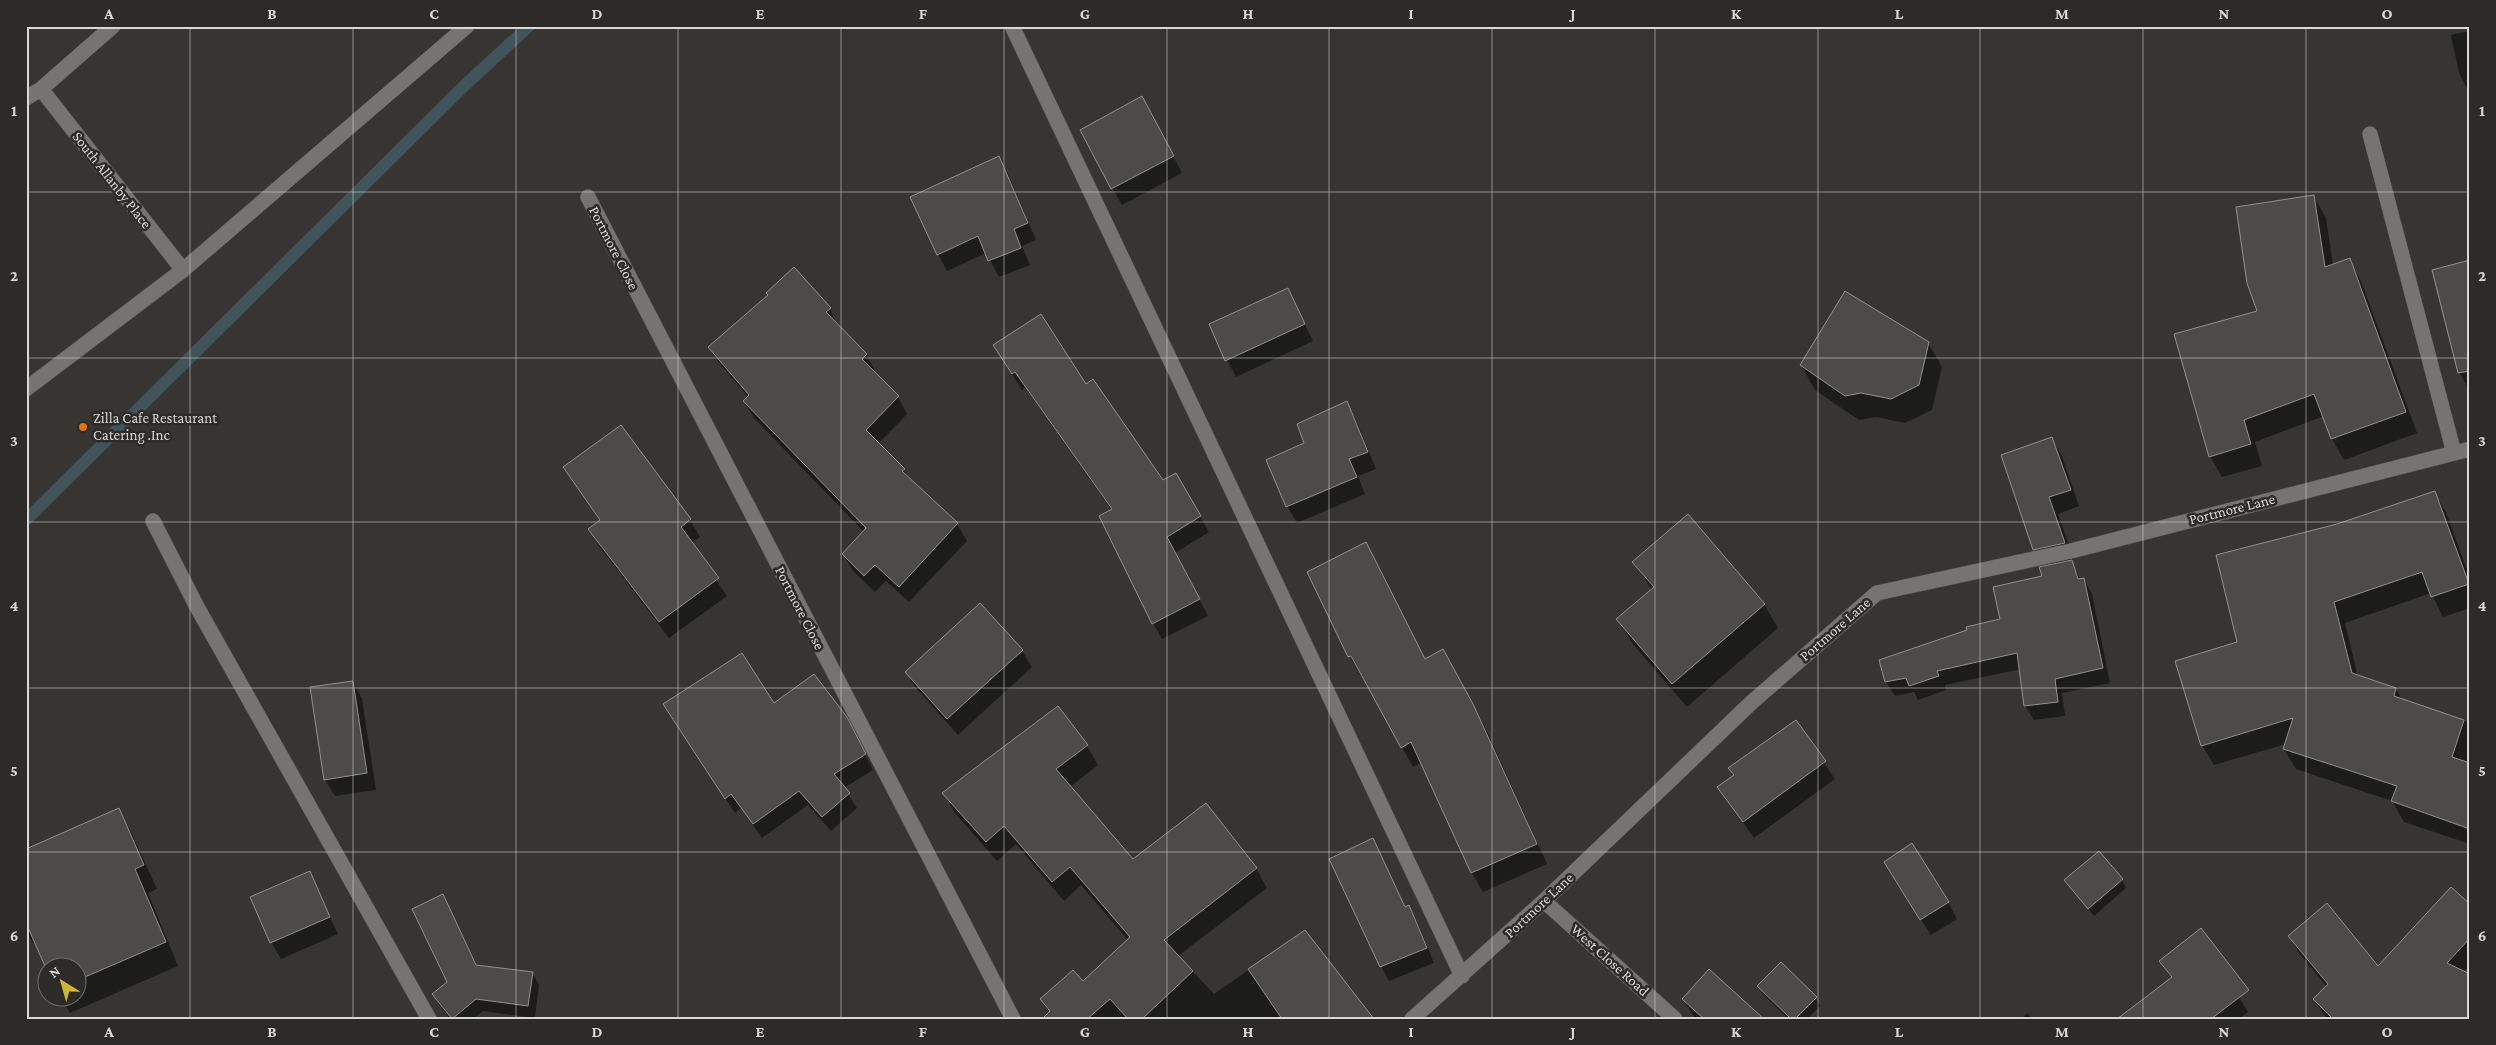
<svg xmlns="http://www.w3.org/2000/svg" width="2496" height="1045" font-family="'Crimson Pro',serif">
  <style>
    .shadow { fill: #0007 }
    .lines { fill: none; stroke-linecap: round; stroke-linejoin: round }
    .stream { stroke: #41545b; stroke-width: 12 }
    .building { fill: #4c4b48; stroke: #93928e }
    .minor-casing { stroke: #52514f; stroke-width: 16 }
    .minor { stroke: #757471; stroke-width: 15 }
    .grid { fill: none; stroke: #d9d8d6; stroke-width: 1; stroke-opacity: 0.55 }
    .food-dot { fill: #e8710a; stroke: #2c2b28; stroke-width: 2 }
    .labels { text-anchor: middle; stroke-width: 5; stroke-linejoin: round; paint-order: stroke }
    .street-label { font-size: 15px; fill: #d9d8d6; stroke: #2c2b28 }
    .poi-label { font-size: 15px; fill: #d9d8d6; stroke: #2c2b28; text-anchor: start }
    .neatline { fill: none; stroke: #d9d8d6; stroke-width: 2 }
    .grid-label { font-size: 16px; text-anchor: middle; font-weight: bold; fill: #d9d8d6 }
  </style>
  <rect width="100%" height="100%" fill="#363532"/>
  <!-- shadow -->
  <path class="shadow" d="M 2470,31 L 2470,87 L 2467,88 L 2459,73 L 2451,35 Z
    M 1151,114 L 1182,173 L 1122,205 L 1112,188 Z
    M 999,157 L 1008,174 L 1036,240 L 1022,246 L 1030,265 L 999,277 L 986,253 L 947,271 L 938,254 Z
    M 2314,197 L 2326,218 L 2333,266 L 2349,260 L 2361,281 L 2417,433 L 2344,460 L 2332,439 L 2324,416 L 2255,442 L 2262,466 L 2222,477 L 2210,456 L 2259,311 Z
    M 2470,262 L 2470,391 L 2459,372 Z
    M 1288,289 L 1313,341 L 1236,377 L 1227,360 Z
    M 830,309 L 838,327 L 866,354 L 875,371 L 874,373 L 898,397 L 907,414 L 878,444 L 904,470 L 910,480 L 957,524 L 967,541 L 909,602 L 886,581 L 875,592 L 853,571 L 843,554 L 864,532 L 754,418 L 744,401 L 748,397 L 720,364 L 710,348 Z
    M 1928,343 L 1942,367 L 1932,410 L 1905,423 L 1876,417 L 1859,420 L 1815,390 L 1801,365 Z
    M 1004,362 L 1085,386 L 1163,482 L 1175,474 L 1209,532 L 1175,553 L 1208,616 L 1162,639 L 1153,623 L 1112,511 L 1025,387 L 1022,390 Z
    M 1346,403 L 1356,420 L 1376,469 L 1358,476 L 1365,494 L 1297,523 L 1287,506 L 1306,444 Z
    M 621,426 L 690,520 L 700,537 L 691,543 L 727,596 L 669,638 L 599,546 L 589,529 L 600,521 L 564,467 Z
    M 2052,439 L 2062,456 L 2079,506 L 2058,514 L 2074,559 L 2070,560 L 2081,580 L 2084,579 L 2092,594 L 2110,683 L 2062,693 L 2065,716 L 2034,720 L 2025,706 L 2021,669 L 1945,685 L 1946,690 L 1918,700 L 1914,692 L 1895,696 L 1886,682 L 2001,620 L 2044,577 L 2045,568 L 2034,549 Z
    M 2434,492 L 2446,512 L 2470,578 L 2470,608 L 2443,617 L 2431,593 L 2345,623 L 2358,677 L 2396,689 L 2402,700 L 2470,723 L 2470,844 L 2404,822 L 2392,801 L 2296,769 L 2284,749 L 2286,744 L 2214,765 L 2202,745 L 2239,643 L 2337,525 Z
    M 1366,544 L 1425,660 L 1454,671 L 1484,725 L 1547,864 L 1483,892 L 1472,873 L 1422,762 L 1413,767 L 1363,675 L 1361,676 L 1350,657 L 1308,573 Z
    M 1634,562 L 1764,604 L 1778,628 L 1687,707 L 1632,643 L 1618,619 L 1652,590 Z
    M 1022,651 L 1032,667 L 958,735 L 916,688 L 906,672 Z
    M 353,682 L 362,699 L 376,790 L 335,796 L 325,780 Z
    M 674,719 L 855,734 L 873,770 L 844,788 L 857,808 L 831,831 L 808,805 L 762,838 L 741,808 L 735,813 Z
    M 1795,721 L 1835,779 L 1754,838 L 1719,788 L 1734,776 L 1730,769 Z
    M 1087,746 L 1098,765 L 1070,787 L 1133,861 L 1256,868 L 1267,888 L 1178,956 L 1214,994 L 1305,931 L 1372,1019 L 1044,1019 L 1050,1013 L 1041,999 L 1083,982 L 1128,940 L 1081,885 L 1064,901 L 1016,844 L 997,861 L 955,813 L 944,794 Z
    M 118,810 L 132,834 L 157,889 L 148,893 L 178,966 L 70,1013 L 61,998 L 78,998 L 78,968 L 36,942 L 33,943 L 26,931 L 26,850 Z
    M 1372,840 L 1406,908 L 1409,907 L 1417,922 L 1434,963 L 1389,981 L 1381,966 Z
    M 1895,879 L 1948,902 L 1957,919 L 1931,935 Z
    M 2066,880 L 2122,880 L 2126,888 L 2094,916 Z
    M 317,890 L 338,934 L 281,959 L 271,942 Z
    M 2470,906 L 2470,965 L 2463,972 L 2470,1019 L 2327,1019 L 2314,999 L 2327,987 L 2299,953 L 2289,936 L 2378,968 Z
    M 449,908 L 477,966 L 532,973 L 539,985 L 535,1018 L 483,1011 L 473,1019 L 450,1019 L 440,1006 L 433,994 L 448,982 Z
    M 2160,961 L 2239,997 L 2248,1012 L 2239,1019 L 2122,1019 L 2172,979 Z
    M 1758,986 L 1816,998 L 1820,1006 L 1807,1019 L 1788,1019 L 1763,994 Z
    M 1683,1000 L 1759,1019 L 1696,1019 Z
    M 2028,1013 L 2032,1019 L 2021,1019 Z"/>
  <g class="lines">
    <!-- stream -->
    <path class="stream" d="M 26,520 L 464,86 L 529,26"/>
  </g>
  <!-- building -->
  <path class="building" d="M 1142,96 L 1174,156 L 1111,189 L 1080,130 Z
    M 999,156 L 1028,223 L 1014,229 L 1021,248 L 988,261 L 978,236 L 937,255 L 910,197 Z
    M 2314,195 L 2325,267 L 2350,258 L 2406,412 L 2331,439 L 2314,394 L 2244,420 L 2251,444 L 2209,457 L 2174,334 L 2257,311 L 2247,283 L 2236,207 Z
    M 2470,260 L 2470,371 L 2458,373 L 2432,270 Z
    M 794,267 L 831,308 L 826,312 L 867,354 L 862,359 L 899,396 L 866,430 L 905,469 L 902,471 L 958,523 L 899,587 L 875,565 L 864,576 L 842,554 L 866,528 L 743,401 L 749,395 L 708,347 L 768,295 L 766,293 Z
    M 1288,288 L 1305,324 L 1225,361 L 1209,324 Z
    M 1845,291 L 1929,342 L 1919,385 L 1891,399 L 1861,393 L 1845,396 L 1800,365 Z
    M 1041,314 L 1086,384 L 1093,379 L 1163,480 L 1176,473 L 1201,516 L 1167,537 L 1200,599 L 1152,624 L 1099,516 L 1112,509 L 1015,372 L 1012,374 L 993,345 Z
    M 1347,401 L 1368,452 L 1349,459 L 1357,477 L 1286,507 L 1266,460 L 1304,443 L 1297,424 Z
    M 621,425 L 691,519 L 681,527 L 719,578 L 659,622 L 588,529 L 600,520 L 563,467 Z
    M 2052,437 L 2071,490 L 2049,497 L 2065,543 L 2033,550 L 2001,455 Z
    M 2435,491 L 2469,584 L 2431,597 L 2422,572 L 2334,602 L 2352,673 L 2396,688 L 2394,696 L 2464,720 L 2452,757 L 2470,763 L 2470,829 L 2391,801 L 2397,786 L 2283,749 L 2293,718 L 2201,746 L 2175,661 L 2237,642 L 2216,555 L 2337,524 Z
    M 1688,514 L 1765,604 L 1672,684 L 1616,619 L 1654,587 L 1632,562 Z
    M 1366,542 L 1425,659 L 1443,649 L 1473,704 L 1537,844 L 1471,873 L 1411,742 L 1401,748 L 1351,656 L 1348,657 L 1307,572 Z
    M 2072,560 L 2078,579 L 2084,578 L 2103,668 L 2055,679 L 2058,702 L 2024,706 L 2017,653 L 1937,671 L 1939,676 L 1909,686 L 1906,678 L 1885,682 L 1879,660 L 1967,630 L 1966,627 L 2000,619 L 1993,587 L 2042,576 L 2039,567 Z
    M 980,603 L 1023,650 L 947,719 L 905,672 Z
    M 742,653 L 774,703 L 814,674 L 847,717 L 866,754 L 834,774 L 850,793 L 822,817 L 799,791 L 753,824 L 731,794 L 725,799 L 663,704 Z
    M 353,681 L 367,773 L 324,780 L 310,687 Z
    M 1058,706 L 1088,745 L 1056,769 L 1133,859 L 1206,803 L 1257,868 L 1164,940 L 1193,971 L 1142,1019 L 1128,1019 L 1110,999 L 1087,1019 L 1042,1019 L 1050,1011 L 1040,999 L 1073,970 L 1083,981 L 1130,937 L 1070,867 L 1052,882 L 1004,826 L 986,842 L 942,793 Z
    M 1796,720 L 1826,761 L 1743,822 L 1717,787 L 1734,775 L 1728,768 Z
    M 119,808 L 144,865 L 135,869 L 166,942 L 78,980 L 78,968 L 48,968 L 48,973 L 26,923 L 26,849 Z
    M 1373,838 L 1405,907 L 1409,905 L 1427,948 L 1380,967 L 1329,859 Z
    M 1912,843 L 1949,902 L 1920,920 L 1884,862 Z
    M 2099,851 L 2123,879 L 2088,909 L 2064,880 Z
    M 310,871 L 330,917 L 270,943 L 250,897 Z
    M 2451,887 L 2470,904 L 2470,938 L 2447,963 L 2470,974 L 2470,1019 L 2333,1019 L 2313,999 L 2328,984 L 2288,936 L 2327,903 L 2378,966 Z
    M 443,894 L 476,965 L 533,972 L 528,1006 L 476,999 L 452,1019 L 432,994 L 447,982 L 412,909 Z
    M 2201,928 L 2249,990 L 2211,1019 L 2117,1019 L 2172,977 L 2159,961 Z
    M 1305,930 L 1374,1019 L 1282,1019 L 1248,969 Z
    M 1781,962 L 1817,997 L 1795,1019 L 1791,1019 L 1757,986 Z
    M 1709,969 L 1764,1019 L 1704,1019 L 1682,999 Z"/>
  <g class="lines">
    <!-- minor casing -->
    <g class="minor-casing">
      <path id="minor" d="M 1012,26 L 1462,976
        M 41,89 L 183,270
        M 26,98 L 41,89 L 113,26
        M 2370,134 L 2454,453
        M 588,197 L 1013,1019
        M 26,389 L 183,270 L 467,26
        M 153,521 L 197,607 L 429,1019
        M 1544,901 L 1675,1019
        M 1412,1019 L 1544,901 L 1752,702 L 1877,593 L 2071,551 L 2470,449"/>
    </g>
    <!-- minor -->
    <use href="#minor" class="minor"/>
  </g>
  <!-- grid -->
  <path class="grid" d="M 190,26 L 190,1019M 353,26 L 353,1019M 516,26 L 516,1019M 678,26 L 678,1019M 841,26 L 841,1019M 1004,26 L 1004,1019M 1167,26 L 1167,1019M 1329,26 L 1329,1019M 1492,26 L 1492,1019M 1655,26 L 1655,1019M 1818,26 L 1818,1019M 1980,26 L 1980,1019M 2143,26 L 2143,1019M 2306,26 L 2306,1019M 26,192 L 2470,192M 26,358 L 2470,358M 26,522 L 2470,522M 26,688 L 2470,688M 26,852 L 2470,852"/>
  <!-- markers -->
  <circle class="food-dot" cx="83" cy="427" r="5"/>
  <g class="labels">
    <!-- street labels -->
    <g class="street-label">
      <text transform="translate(112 180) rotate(52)" y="5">South Allanby Place</text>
      <text transform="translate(614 248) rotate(63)" y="5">Portmore Close</text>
      <text transform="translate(2232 509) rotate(-14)" y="5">Portmore Lane</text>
      <text transform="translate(800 608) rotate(63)" y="5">Portmore Close</text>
      <text transform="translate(1835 629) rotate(-41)" y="5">Portmore Lane</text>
      <text transform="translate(1539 905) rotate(-43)" y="5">Portmore Lane</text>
      <text transform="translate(1610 960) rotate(42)" y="5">West Close Road</text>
    </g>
    <!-- poi labels -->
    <g class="poi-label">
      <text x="93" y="423">Zilla Cafe Restaurant<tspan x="93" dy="17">Catering .Inc</tspan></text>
    </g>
  </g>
  <!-- border -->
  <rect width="2496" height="1045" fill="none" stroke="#2c2b28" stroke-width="55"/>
  <!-- north arrow -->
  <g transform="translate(62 982) rotate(323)"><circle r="24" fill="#2c2b28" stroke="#71706e"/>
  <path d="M0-4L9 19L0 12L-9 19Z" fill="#d4b635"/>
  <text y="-8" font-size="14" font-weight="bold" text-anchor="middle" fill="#d9d8d6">N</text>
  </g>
  <rect x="28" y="28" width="2440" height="990" class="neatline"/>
  <g class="grid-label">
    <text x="109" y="19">A</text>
    <text x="272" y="19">B</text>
    <text x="434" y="19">C</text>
    <text x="597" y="19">D</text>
    <text x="760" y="19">E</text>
    <text x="923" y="19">F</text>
    <text x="1085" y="19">G</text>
    <text x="1248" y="19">H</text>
    <text x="1411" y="19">I</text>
    <text x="1573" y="19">J</text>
    <text x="1736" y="19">K</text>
    <text x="1899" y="19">L</text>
    <text x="2062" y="19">M</text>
    <text x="2224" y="19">N</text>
    <text x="2387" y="19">O</text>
    <text x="14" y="116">1</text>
    <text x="2482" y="116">1</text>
    <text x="14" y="281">2</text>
    <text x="2482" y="281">2</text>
    <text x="14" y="446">3</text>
    <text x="2482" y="446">3</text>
    <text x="14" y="611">4</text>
    <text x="2482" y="611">4</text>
    <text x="14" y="776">5</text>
    <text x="2482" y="776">5</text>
    <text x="14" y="941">6</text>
    <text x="2482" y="941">6</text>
    <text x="109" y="1037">A</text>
    <text x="272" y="1037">B</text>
    <text x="434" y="1037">C</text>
    <text x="597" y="1037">D</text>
    <text x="760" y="1037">E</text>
    <text x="923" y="1037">F</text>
    <text x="1085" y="1037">G</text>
    <text x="1248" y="1037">H</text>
    <text x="1411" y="1037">I</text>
    <text x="1573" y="1037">J</text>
    <text x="1736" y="1037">K</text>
    <text x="1899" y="1037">L</text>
    <text x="2062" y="1037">M</text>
    <text x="2224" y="1037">N</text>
    <text x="2387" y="1037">O</text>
  </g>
</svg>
